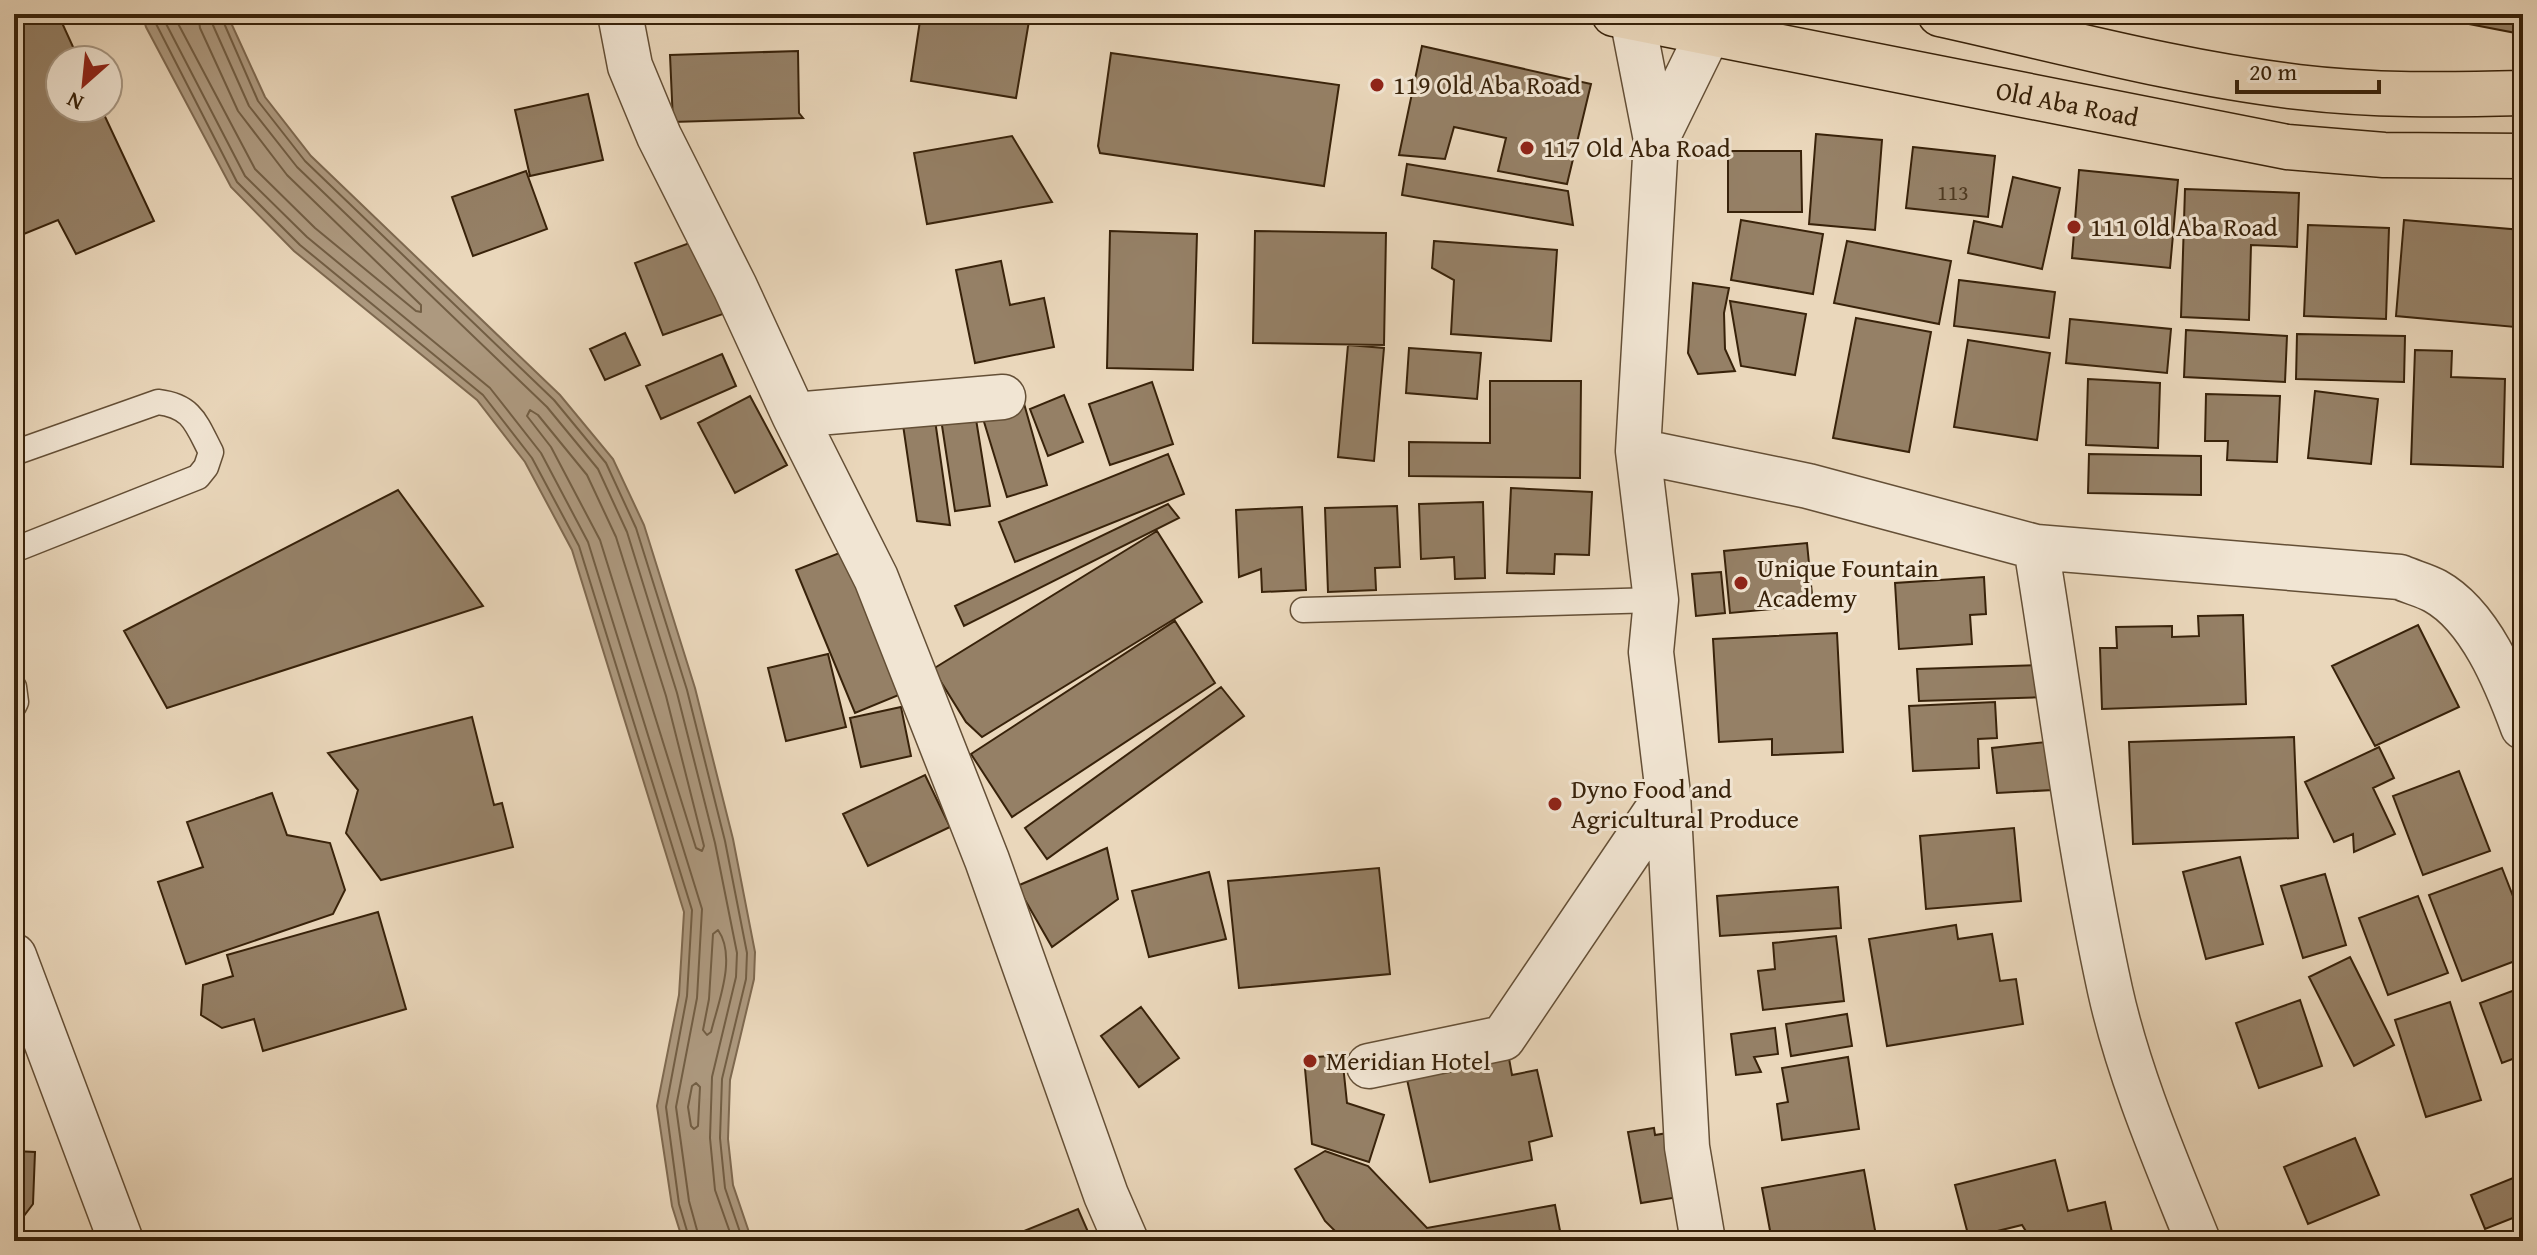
<svg xmlns="http://www.w3.org/2000/svg" width="2537" height="1255" font-family="'Gentium Book Plus',serif">
  <style>
    .water { fill: #ad997f; stroke: #7e6950; stroke-width: 2 }
    .lines { fill: none; stroke-linecap: round; stroke-linejoin: round }
    .shore { stroke: #725e44; stroke-width: 2 }
    .building { fill: #958066; stroke: #38220a; stroke-width: 2 }
    .service-casing { stroke: #644f36; stroke-width: 27 }
    .minor-casing { stroke: #644f36; stroke-width: 47 }
    .primary-casing { stroke: #38220a; stroke-width: 47 }
    .service { stroke: #f1e5d3; stroke-width: 24 }
    .minor { stroke: #f1e5d3; stroke-width: 44 }
    .primary { stroke: #ead7bb; stroke-width: 44 }
    .poi-dot { fill: #8f2418; stroke: #f1e5d3; stroke-width: 3 }
    .labels { text-anchor: middle; stroke-width: 6; stroke-linejoin: round; paint-order: stroke }
    .number-label { font-size: 22px; fill: #4f3a21 }
    .poi-label { font-size: 26px; fill: #38220a; stroke: #f1e5d3; text-anchor: start }
    .street-label { font-size: 26px; fill: #38220a; stroke: #f1e5d3 }
  </style>
  <rect width="100%" height="100%" fill="#ead7bb"/>
  <filter id="stains"><feTurbulence type="fractalNoise" baseFrequency=".0025" numOctaves="4"/><feColorMatrix values="0 0 0 0 .2 0 0 0 0 .09 0 0 0 0 .02 0 0 0 .5 -.17"/></filter>
  <radialGradient id="worn" r=".72"><stop offset=".6" stop-color="#630" stop-opacity="0"/><stop offset="1" stop-color="#630" stop-opacity=".3"/></radialGradient>
  <!-- water -->
  <path class="water" d="M 142,14 L 227,14 L 265,97 L 311,156 L 560,395 L 613,459 L 644,525 L 695,688 L 733,839 L 755,952 L 754,979 L 730,1080 L 728,1139 L 733,1185 L 752,1241 L 683,1241 L 672,1206 L 657,1106 L 679,995 L 684,912 L 572,550 L 525,462 L 477,400 L 294,251 L 231,187 L 146,27 Z"/>
  <g class="lines">
    <!-- shore -->
    <path class="shore" d="M 151,14 L 237,182 L 300,245 L 483,395 L 532,458 L 579,546 L 692,910 L 687,996 L 666,1107 L 679,1204 L 690,1241
      M 161,14 L 245,176 L 307,237 L 490,388 L 541,453 L 588,542 L 702,909 L 697,998 L 676,1107 L 689,1201 L 700,1241
      M 173,14 L 255,169 L 315,228 L 416,311 L 421,312 L 421,305 L 287,175 L 238,111 L 200,28 L 198,14
      M 210,14 L 212,23 L 249,106 L 297,167 L 547,407 L 598,469 L 627,532 L 677,693 L 715,843 L 737,953 L 736,977 L 712,1077 L 710,1138 L 715,1190 L 733,1241
      M 220,14 L 258,101 L 305,161 L 554,400 L 606,463 L 636,528 L 687,690 L 725,841 L 747,953 L 746,979 L 722,1079 L 720,1138 L 725,1188 L 743,1241
      M 530,410 L 538,415 L 587,475 L 616,537 L 666,696 L 704,846 L 702,851 L 696,848 L 600,540 L 551,447 L 527,416 Z
      M 718,930 C 737,957 718,1003 711,1032 L 707,1035 L 703,1030 L 709,999 L 713,934 Z
      M 696,1083 L 700,1087 L 698,1126 L 694,1129 L 691,1126 L 688,1107 L 692,1086 Z"/>
  </g>
  <!-- building -->
  <path class="building" d="M 33,14 L 58,14 L 79,60 L 60,60 L 60,108 L 101,108 L 154,221 L 76,254 L 58,220 L 14,238 L 14,22 Z
    M 414,14 L 450,14 L 416,21 Z
    M 660,14 L 747,14 L 746,21 Z
    M 921,14 L 987,14 L 1029,21 L 1016,98 L 911,81 Z
    M 2328,14 L 2377,14 L 2375,22 Z
    M 2417,14 L 2523,14 L 2523,24 L 2521,34 Z
    M 1422,46 L 1591,84 L 1567,184 L 1498,171 L 1506,138 L 1454,127 L 1445,159 L 1399,155 Z
    M 798,51 L 799,113 L 803,118 L 673,122 L 670,55 Z
    M 1111,53 L 1339,85 L 1324,186 L 1100,153 L 1098,146 Z
    M 588,94 L 603,160 L 530,176 L 515,110 Z
    M 1816,134 L 1882,140 L 1875,230 L 1809,224 Z
    M 1012,136 L 1052,202 L 927,224 L 914,153 Z
    M 1913,147 L 1995,156 L 1988,217 L 1906,208 Z
    M 1728,151 L 1801,151 L 1802,212 L 1728,212 Z
    M 1407,164 L 1568,191 L 1573,225 L 1402,195 Z
    M 2079,170 L 2178,180 L 2170,268 L 2072,258 Z
    M 526,171 L 547,229 L 473,256 L 452,197 Z
    M 2013,177 L 2060,188 L 2042,269 L 1968,253 L 1974,221 L 2002,227 Z
    M 2185,189 L 2299,193 L 2297,247 L 2251,245 L 2249,320 L 2181,317 Z
    M 1741,220 L 1823,234 L 1813,294 L 1731,280 Z
    M 2404,220 L 2522,230 L 2515,327 L 2396,316 Z
    M 2308,225 L 2389,228 L 2386,319 L 2304,316 Z
    M 1110,231 L 1197,234 L 1193,370 L 1107,368 Z
    M 1255,231 L 1386,233 L 1384,345 L 1253,343 Z
    M 695,241 L 723,314 L 663,335 L 635,263 Z
    M 1434,241 L 1557,250 L 1551,341 L 1451,334 L 1454,280 L 1432,268 Z
    M 1847,241 L 1951,261 L 1939,324 L 1834,303 Z
    M 1001,261 L 1010,305 L 1044,298 L 1054,347 L 975,363 L 956,270 Z
    M 1959,280 L 2055,292 L 2049,338 L 1954,326 Z
    M 1693,283 L 1729,288 L 1724,313 L 1725,349 L 1735,371 L 1698,374 L 1688,353 Z
    M 1730,301 L 1806,314 L 1795,375 L 1741,366 Z
    M 1856,318 L 1931,332 L 1909,452 L 1833,438 Z
    M 2070,319 L 2171,329 L 2167,373 L 2066,363 Z
    M 2186,330 L 2287,336 L 2285,382 L 2184,377 Z
    M 625,333 L 640,365 L 605,380 L 590,349 Z
    M 2297,334 L 2405,336 L 2404,382 L 2296,379 Z
    M 1968,340 L 2050,353 L 2037,440 L 1954,427 Z
    M 1348,345 L 1384,348 L 1374,461 L 1338,457 Z
    M 1409,348 L 1481,353 L 1477,399 L 1406,393 Z
    M 2415,350 L 2452,351 L 2451,377 L 2505,379 L 2503,467 L 2411,464 Z
    M 722,354 L 736,386 L 661,419 L 646,386 Z
    M 2088,379 L 2160,383 L 2158,448 L 2086,445 Z
    M 1490,381 L 1581,381 L 1580,478 L 1409,476 L 1409,442 L 1490,443 Z
    M 1152,382 L 1173,444 L 1110,465 L 1089,404 Z
    M 2315,391 L 2378,399 L 2371,464 L 2308,458 Z
    M 2206,394 L 2280,396 L 2277,462 L 2227,460 L 2228,441 L 2205,441 Z
    M 1064,395 L 1083,442 L 1048,456 L 1030,409 Z
    M 750,396 L 787,465 L 735,493 L 698,423 Z
    M 1023,400 L 1047,485 L 1007,497 L 981,412 Z
    M 934,413 L 950,525 L 917,521 L 902,418 Z
    M 975,413 L 990,506 L 955,511 L 941,419 Z
    M 1168,454 L 1184,494 L 1015,562 L 999,522 Z
    M 2089,454 L 2201,456 L 2201,495 L 2088,493 Z
    M 1511,488 L 1592,492 L 1589,555 L 1555,554 L 1554,574 L 1507,573 Z
    M 398,490 L 483,606 L 167,708 L 124,631 Z
    M 1483,502 L 1485,578 L 1455,579 L 1454,557 L 1421,559 L 1419,504 Z
    M 1168,504 L 1179,518 L 964,626 L 955,606 Z
    M 1397,506 L 1400,567 L 1375,568 L 1376,590 L 1328,592 L 1325,508 Z
    M 1302,507 L 1306,590 L 1262,592 L 1261,569 L 1239,577 L 1236,510 Z
    M 1157,531 L 1202,602 L 982,737 L 966,722 L 933,669 Z
    M 1807,543 L 1813,605 L 1730,613 L 1724,551 Z
    M 847,550 L 906,692 L 855,713 L 796,570 Z
    M 1721,572 L 1725,613 L 1696,616 L 1692,574 Z
    M 1984,577 L 1986,614 L 1970,615 L 1972,644 L 1899,649 L 1895,583 Z
    M 2243,615 L 2246,704 L 2102,709 L 2100,648 L 2117,648 L 2116,627 L 2172,626 L 2172,637 L 2199,636 L 2198,616 Z
    M 1175,621 L 1215,683 L 1012,817 L 971,754 Z
    M 2418,625 L 2459,707 L 2375,746 L 2332,666 Z
    M 1837,633 L 1843,752 L 1772,755 L 1772,739 L 1719,742 L 1713,639 Z
    M 828,654 L 846,727 L 786,741 L 768,668 Z
    M 2046,665 L 2046,697 L 1919,701 L 1917,669 Z
    M 1221,687 L 1244,716 L 1047,859 L 1025,828 Z
    M 1995,702 L 1997,738 L 1978,739 L 1979,768 L 1913,771 L 1909,706 Z
    M 901,707 L 911,756 L 861,767 L 850,718 Z
    M 472,717 L 494,805 L 502,803 L 513,847 L 381,880 L 346,833 L 358,790 L 328,753 Z
    M 2294,737 L 2298,838 L 2133,844 L 2129,742 Z
    M 2046,742 L 2053,790 L 1997,793 L 1992,748 Z
    M 2379,747 L 2394,778 L 2373,788 L 2395,834 L 2354,852 L 2353,834 L 2334,842 L 2305,782 Z
    M 2459,771 L 2490,851 L 2423,875 L 2393,796 Z
    M 925,775 L 950,827 L 868,866 L 843,814 Z
    M 272,793 L 287,835 L 330,843 L 345,890 L 333,914 L 186,964 L 158,882 L 203,867 L 187,822 Z
    M 2014,828 L 2021,901 L 1926,909 L 1920,836 Z
    M 1107,848 L 1118,899 L 1052,947 L 1017,886 Z
    M 2240,857 L 2263,944 L 2206,959 L 2183,872 Z
    M 1379,868 L 1390,974 L 1239,988 L 1228,881 Z
    M 2502,868 L 2523,922 L 2523,958 L 2462,981 L 2429,895 Z
    M 1209,872 L 1226,939 L 1149,957 L 1132,891 Z
    M 2325,874 L 2346,945 L 2303,958 L 2281,886 Z
    M 1838,887 L 1841,928 L 1720,936 L 1717,896 Z
    M 2418,896 L 2448,973 L 2388,995 L 2359,918 Z
    M 378,912 L 406,1009 L 263,1051 L 254,1019 L 222,1028 L 201,1015 L 203,985 L 233,976 L 227,955 Z
    M 1956,925 L 1958,939 L 1992,934 L 2000,981 L 2016,979 L 2023,1024 L 1887,1046 L 1869,939 Z
    M 1836,936 L 1844,1001 L 1763,1010 L 1758,971 L 1775,969 L 1773,943 Z
    M 2350,957 L 2394,1045 L 2354,1066 L 2309,977 Z
    M 2523,987 L 2523,1055 L 2502,1063 L 2480,1003 Z
    M 2300,1000 L 2322,1066 L 2259,1088 L 2236,1023 Z
    M 2450,1002 L 2481,1100 L 2426,1117 L 2395,1020 Z
    M 1141,1007 L 1179,1058 L 1139,1087 L 1101,1036 Z
    M 1847,1014 L 1852,1046 L 1791,1056 L 1786,1024 Z
    M 1775,1028 L 1778,1054 L 1754,1057 L 1761,1072 L 1736,1075 L 1731,1034 Z
    M 1508,1053 L 1512,1075 L 1537,1070 L 1552,1136 L 1529,1142 L 1532,1160 L 1430,1182 L 1406,1075 Z
    M 1342,1055 L 1347,1103 L 1384,1115 L 1369,1162 L 1312,1144 L 1304,1058 Z
    M 1848,1057 L 1859,1129 L 1782,1140 L 1777,1104 L 1788,1102 L 1782,1068 Z
    M 14,1088 L 22,1088 L 18,1134 L 14,1134 Z
    M 1654,1128 L 1655,1135 L 1674,1132 L 1685,1196 L 1641,1203 L 1628,1132 Z
    M 2355,1138 L 2379,1195 L 2308,1224 L 2284,1167 Z
    M 14,1151 L 35,1152 L 33,1204 L 14,1229 Z
    M 1325,1151 L 1368,1166 L 1427,1228 L 1555,1205 L 1562,1241 L 1345,1241 L 1325,1221 L 1295,1169 Z
    M 2055,1160 L 2068,1211 L 2105,1202 L 2114,1241 L 2032,1241 L 2022,1225 L 1969,1238 L 1955,1185 Z
    M 1864,1170 L 1877,1241 L 1772,1241 L 1762,1188 Z
    M 2523,1174 L 2523,1214 L 2485,1229 L 2471,1195 Z
    M 1078,1209 L 1092,1241 L 1022,1241 L 1019,1233 Z
    M 2523,1229 L 2523,1241 L 2492,1241 Z
    M 2013,1233 L 2015,1241 L 1979,1241 Z"/>
  <g class="lines">
    <!-- service casing -->
    <g class="service-casing">
      <path id="service" d="M 14,453 L 158,402 C 192,406 196,423 211,452 L 206,467 L 198,477 L 14,550
        M 1303,610 L 1656,600
        M 14,687 L 16,702 L 14,706"/>
    </g>
    <!-- minor casing -->
    <g class="minor-casing">
      <path id="minor" d="M 620,14 L 630,66 L 659,136 L 735,287 L 794,415 L 876,578 L 987,860 L 1106,1195 L 1126,1241
        M 1632,17 L 1656,140 L 1638,451 L 1656,600 L 1651,652 L 1668,794 L 1687,1147 L 1703,1241
        M 1656,140 L 1708,34
        M 794,415 L 1003,397
        M 1638,451 L 1808,486 L 2036,547 L 2400,577 C 2411,582 2424,585 2435,591 C 2480,616 2506,681 2523,727
        M 2036,547 C 2060,694 2078,844 2110,990 C 2129,1076 2165,1159 2198,1241
        M 14,956 L 121,1241
        M 1369,1066 L 1503,1038 L 1668,794"/>
    </g>
    <!-- primary casing -->
    <g class="primary-casing">
      <g id="primary">
        <path id="s1" d="M 1614,14 L 2287,147 L 2384,155 L 2523,156"/>
        <path d="M 1940,14 C 2058,40 2178,73 2298,87 C 2373,96 2447,95 2523,93"/>
      </g>
    </g>
    <!-- service -->
    <use href="#service" class="service"/>
    <!-- minor -->
    <use href="#minor" class="minor"/>
    <!-- primary -->
    <use href="#primary" class="primary"/>
  </g>
  <!-- markers -->
  <g class="poi-dot">
    <circle cx="1377" cy="85" r="8"/>
    <circle cx="1527" cy="148" r="8"/>
    <circle cx="2074" cy="227" r="8"/>
    <circle cx="1741" cy="583" r="8"/>
    <circle cx="1555" cy="804" r="8"/>
    <circle cx="1310" cy="1061" r="8"/>
  </g>
  <g class="labels">
    <!-- number labels -->
    <g class="number-label">
      <text x="1953" y="200">113</text>
    </g>
    <!-- poi labels -->
    <g class="poi-label">
      <text x="1393" y="94">119 Old Aba Road</text>
      <text x="1543" y="157">117 Old Aba Road</text>
      <text x="2090" y="236">111 Old Aba Road</text>
      <text x="1757" y="577">Unique Fountain<tspan x="1757" dy="30">Academy</tspan></text>
      <text x="1571" y="798">Dyno Food and<tspan x="1571" dy="30">Agricultural Produce</tspan></text>
      <text x="1326" y="1070">Meridian Hotel</text>
    </g>
    <!-- street labels -->
    <g class="street-label">
      <text dy="9" stroke="none"><textPath href="#s1" startOffset="462">Old Aba Road</textPath></text>
    </g>
  </g>
  <!-- margin -->
  <rect width="2537" height="1255" fill="none" stroke="#ead7bb" stroke-width="48"/>
  <rect x="16" y="16" width="2505" height="1223" fill="none" stroke="#38220a" stroke-width="4"/>
  <rect x="24" y="24" width="2489" height="1207" fill="none" stroke="#38220a" stroke-width="2"/>
  <!-- north arrow -->
  <g transform="translate(84 84) rotate(207)"><circle r="38" fill="#f1e5d3" stroke="#a79783" stroke-width="2"/>
  <path d="M0-6L14 30L0 20L-14 30Z" fill="#8f2418"/>
  <text y="-12" font-size="22" font-weight="bold" text-anchor="middle" fill="#38220a">N</text>
  </g>
  <!-- scale -->
  <path d="M2237 80v12h142v-12" fill="none" stroke="#38220a" stroke-width="4"/>
  <text x="2249" y="80" font-size="24" fill="#38220a" stroke="#f1e5d3" stroke-width="6" paint-order="stroke">20 m</text>
  <rect width="100%" height="100%" filter="url(#stains)"/>
  <rect width="100%" height="100%" fill="url(#worn)"/>
</svg>
